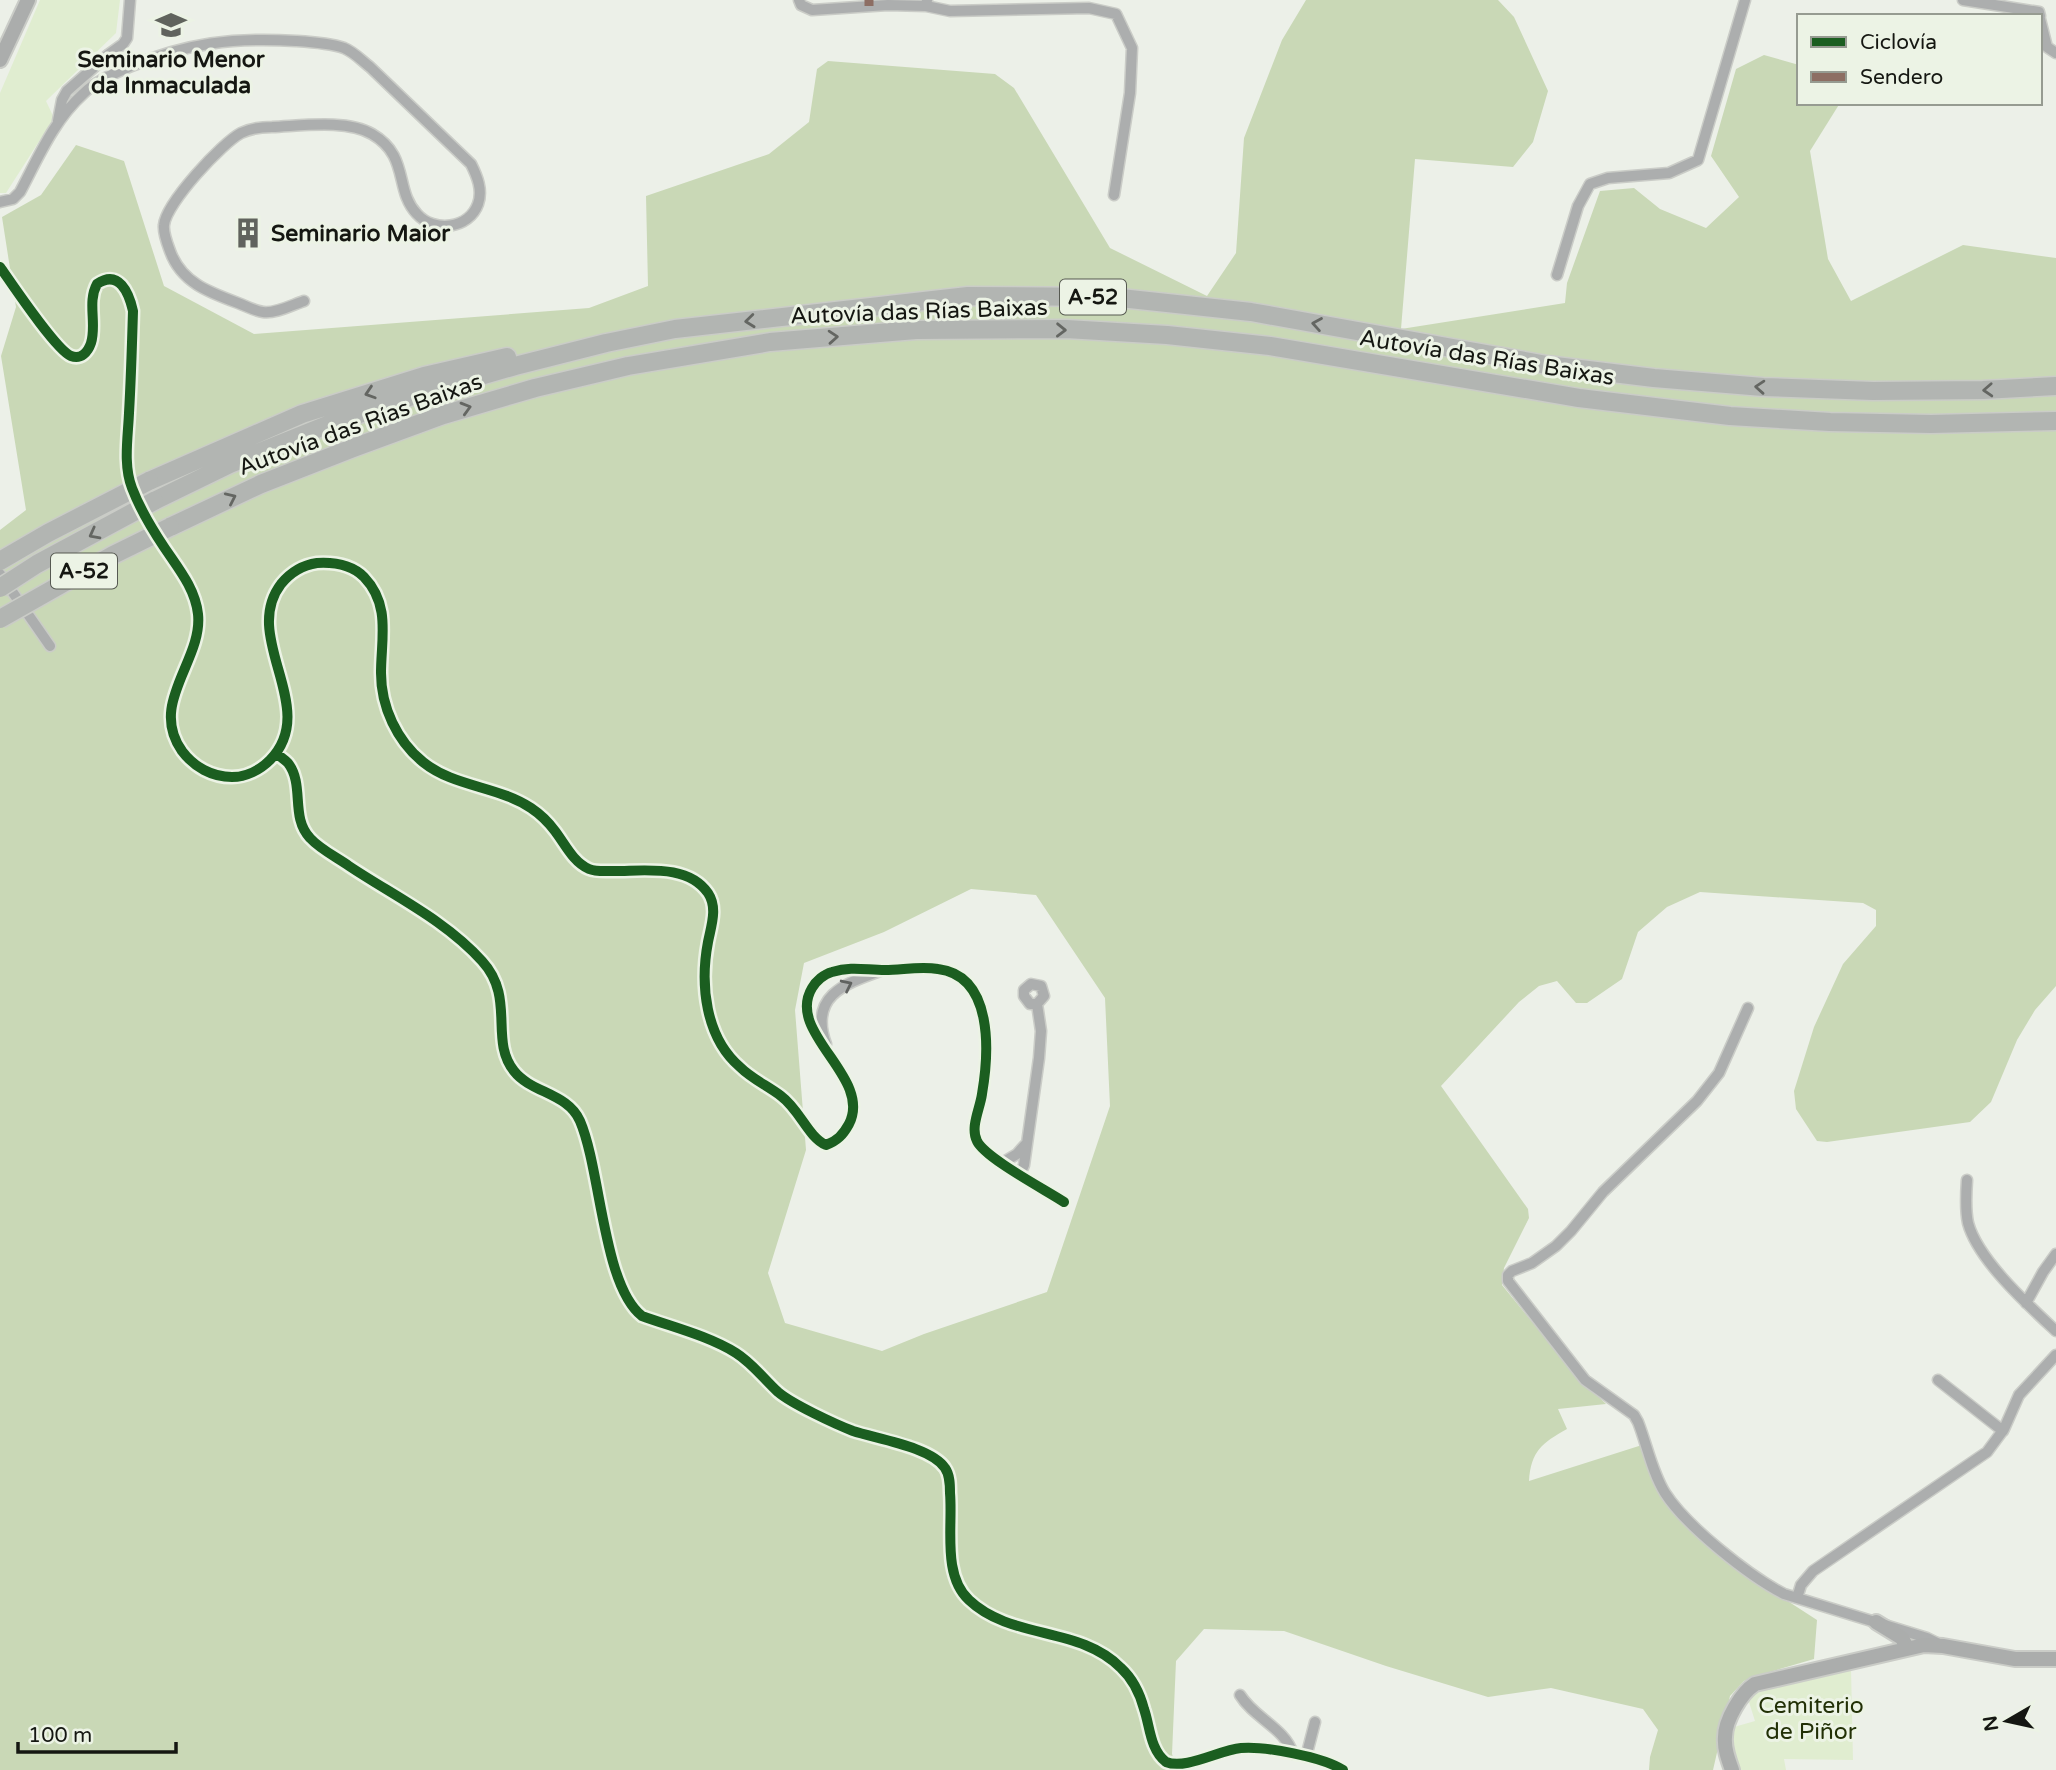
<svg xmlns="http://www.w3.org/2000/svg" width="2056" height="1770" font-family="'Varela Round',sans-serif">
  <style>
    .green { fill: #e0edd0 }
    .forest { fill: #c9d8b6; fill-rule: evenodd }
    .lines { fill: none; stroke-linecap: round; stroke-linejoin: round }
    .street-casing { stroke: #caccc7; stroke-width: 13 }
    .secondary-casing { stroke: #caccc7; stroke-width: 18 }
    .highway-casing { stroke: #caccc7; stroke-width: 21 }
    .street { stroke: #acaeae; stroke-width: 10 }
    .secondary { stroke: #abadac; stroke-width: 14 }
    .highway { stroke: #b2b5b2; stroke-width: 18 }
    .highway-bridge-casing { stroke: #caccc7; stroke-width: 21; stroke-linecap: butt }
    .highway-bridge { stroke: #b2b5b2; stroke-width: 18 }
    .quiet { stroke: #8d6e63; stroke-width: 9; stroke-dasharray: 18 9; stroke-linecap: butt }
    .cycleway-casing { stroke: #ecf3e5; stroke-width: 15 }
    .cycleway { stroke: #1b5e20; stroke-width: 10 }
    .oneway { stroke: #646662 }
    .oneway2 { stroke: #606260 }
    .labels { text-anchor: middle; stroke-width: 6; stroke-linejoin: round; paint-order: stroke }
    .shield { fill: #ecf3e5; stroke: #565951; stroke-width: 2 }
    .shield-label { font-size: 21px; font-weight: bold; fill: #151712 }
    .poi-label { font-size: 23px; font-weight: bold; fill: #151712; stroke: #ecf3e5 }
    .street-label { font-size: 23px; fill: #151712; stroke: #ecf3e5 }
    .park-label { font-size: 23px; fill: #223006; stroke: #ecf3e5 }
  </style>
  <rect width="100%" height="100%" fill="#ecf0e8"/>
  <!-- green -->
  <path class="green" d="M 40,0 L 120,0 L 116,33 L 46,101 L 54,118 L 6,193 L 0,193 L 0,93 Z
    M 1851,1668 L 1853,1760 L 1784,1759 L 1786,1770 L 1737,1770 L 1730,1742 L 1734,1727 L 1755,1721 L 1749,1702 L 1758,1690 Z"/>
  <!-- forest -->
  <path class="forest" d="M 1306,0 L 1498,0 L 1514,17 L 1548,91 L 1533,142 L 1513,167 L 1415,159 L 1401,329 L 1565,303 L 1567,283 L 1600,191 L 1634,188 L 1660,209 L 1706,228 L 1739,197 L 1711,156 L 1736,69 L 1764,55 L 1799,65 L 1799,103 L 1840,103 L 1810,151 L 1828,259 L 1851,301 L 1963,245 L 2056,258 L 2056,986 L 2035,1010 L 2017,1040 L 1991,1102 L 1970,1122 L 1827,1142 L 1817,1141 L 1796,1109 L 1794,1091 L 1814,1027 L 1843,964 L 1876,926 L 1876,910 L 1863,903 L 1700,892 L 1667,907 L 1638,932 L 1622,979 L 1587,1003 L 1576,1003 L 1557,981 L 1539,986 L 1519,1002 L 1441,1086 L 1528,1209 L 1529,1218 L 1504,1268 L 1502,1285 L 1573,1372 L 1606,1404 L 1558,1409 L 1567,1429 C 1542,1443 1531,1451 1529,1481 L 1642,1445 L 1664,1498 L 1783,1598 L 1817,1620 L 1814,1659 L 1753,1677 L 1744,1681 L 1730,1696 L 1713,1770 L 1649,1770 L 1650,1757 L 1658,1730 L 1643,1709 L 1551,1688 L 1488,1697 L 1386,1666 L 1284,1631 L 1204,1629 L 1176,1661 L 1172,1754 L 1177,1770 L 0,1770 L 0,530 L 26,510 L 1,356 L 16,307 L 2,217 L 41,195 L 76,145 L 124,161 L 164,286 L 254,334 L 589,308 L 648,286 L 646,196 L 769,154 L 809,122 L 817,69 L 828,61 L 995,74 L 1014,88 L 1110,248 L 1207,296 L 1236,253 L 1244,138 L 1282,40 ZM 971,889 L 1036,895 L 1105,998 L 1110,1106 L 1047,1292 L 924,1334 L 882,1351 L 785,1323 L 768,1273 L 806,1150 L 795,1010 L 804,963 L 884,932 Z"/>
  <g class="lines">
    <!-- street casing -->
    <g class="street-casing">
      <path id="street" d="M 799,0 L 801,5 L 812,10 L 888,5 L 926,6
        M 927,0 L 926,6 L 950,11 L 1089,8 L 1116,14 L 1132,48 L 1130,93 L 1114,195
        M 1963,0 L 2039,12 L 2040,16
        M 2040,19 L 2047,47 L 2056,53
        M 58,121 L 62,100 L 67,91 L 109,54 L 123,44 L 127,38 L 130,0
        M 0,202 L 13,199 L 20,192 C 38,158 54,120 83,94 C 96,81 113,74 129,67 C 187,43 234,37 296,41 C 312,42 329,43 344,48 C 354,52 361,60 370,67 L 471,164 C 477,176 483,190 478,204 C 469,229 434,233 417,214 C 394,190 410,156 372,134 C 347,119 300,126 272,127 C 261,127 251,128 241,133 C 222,143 166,203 164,225 C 163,233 167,243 170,251 C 181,282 208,292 238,303 C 246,306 255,311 263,312 C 275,314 292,305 304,301
        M 0,267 C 12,284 56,350 71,356 C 81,360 88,352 91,343 C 97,324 87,302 97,284 C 119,269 129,293 133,311 C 132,345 131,379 129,413 C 128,437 123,465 132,488 C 140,509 152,529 164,547 C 178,568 195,588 198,614 C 203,661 148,703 182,751 C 194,767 212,777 232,777 C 246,777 260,770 270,760 C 321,708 240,638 281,584 C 290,573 303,565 317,563 C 334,562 352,565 364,577 C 391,605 381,639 381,673 C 381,707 397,741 423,762 C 454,787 498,786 531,808 C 540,814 549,823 555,831 C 565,844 573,862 589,869 C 596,872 605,871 614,871 C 645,871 688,864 708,893 C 718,908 711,926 708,942 C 700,984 705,1037 740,1067 C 752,1079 768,1086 781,1096 C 800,1110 808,1137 826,1145 C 837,1141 843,1135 849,1124 C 873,1077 785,1033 812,988 C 816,981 824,974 832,972 C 852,966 865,970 885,970 C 902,970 920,966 938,969 C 994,976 989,1053 982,1094 C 980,1109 970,1127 977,1141 C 985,1158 1046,1190 1064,1202
        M 1557,275 L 1578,206 L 1590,184 L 1608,178 L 1669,173 L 1698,160 L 1745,0
        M 0,574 L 50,646
        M 276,753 C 279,756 284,759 288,763 C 305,785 290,817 310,838 C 320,849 336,857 349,866 C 394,896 445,920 482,961 C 516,998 489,1040 514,1071 C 531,1093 568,1093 580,1121 C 601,1170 603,1286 642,1316 C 672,1327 709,1336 736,1353 C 752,1363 764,1379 778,1392 C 792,1404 835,1424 853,1431 C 877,1439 931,1447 945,1468 C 950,1475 950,1485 950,1493 C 953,1526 942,1575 969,1600 C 1011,1640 1080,1626 1121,1668 C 1133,1679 1140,1694 1144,1709 C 1150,1726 1150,1750 1166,1762 C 1186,1770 1219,1750 1241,1748 C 1265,1746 1323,1757 1343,1770
        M 1748,1008 L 1719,1073 L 1697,1101 L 1603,1192 L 1571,1231 L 1556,1246 L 1532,1263 L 1512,1271 L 1508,1275 L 1508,1281 L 1585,1380 L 1634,1415 L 1638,1422 C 1647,1445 1652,1472 1665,1493 C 1686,1526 1749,1576 1784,1594 L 1927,1638 L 1939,1644
        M 826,1044 C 809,997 843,984 880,971
        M 1002,1163 L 1017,1154 L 1025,1145
        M 1020,1174 L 1024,1165 L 1039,1058 L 1041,1031 L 1037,1004 L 1044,996 L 1041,986 L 1031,984 L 1024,990 L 1024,996 L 1030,1004 L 1037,1004
        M 1967,1180 C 1966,1194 1965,1209 1968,1223 C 1978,1260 2028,1305 2056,1331
        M 2026,1303 L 2043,1272 L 2056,1254
        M 1938,1380 L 2003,1431
        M 1797,1598 L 1801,1585 L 1813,1571 L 1987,1452 L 2004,1429 L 2019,1395 L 2056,1355
        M 1240,1695 C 1254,1718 1285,1728 1293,1754
        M 1306,1757 L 1315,1722"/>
    </g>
    <!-- secondary casing -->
    <g class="secondary-casing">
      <path id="secondary" d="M 0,60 L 28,0
        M 1876,1622 L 1902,1638 L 1907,1648
        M 1732,1770 C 1728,1759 1724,1748 1725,1737 C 1725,1720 1741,1693 1755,1684 L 1924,1645 L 1943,1646 L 2015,1659 L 2056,1659"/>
    </g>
    <!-- highway casing -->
    <g class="highway-casing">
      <path id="highway" d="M 149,481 L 302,414 L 424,376 L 507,357
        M 154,501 L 230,464 L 327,425 L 418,394 L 515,366 L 606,343 L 675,329 L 968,296 L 1111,297 L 1251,312 L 1547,365 L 1654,378 L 1763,387 L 1873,391 L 1983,390 L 2056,386
        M 170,527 L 261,484 L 353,448 L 443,415 L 535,388 L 628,366 L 770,342 L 916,330 L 1066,329 L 1167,335 L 1270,346 L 1579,398 L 1730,416 L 1830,422 L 1931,424 L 2056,421"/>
    </g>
    <!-- street -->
    <use href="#street" class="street"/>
    <!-- secondary -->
    <use href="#secondary" class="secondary"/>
    <!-- highway -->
    <use href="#highway" class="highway"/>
    <!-- highway-bridge casing -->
    <g class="highway-bridge-casing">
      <path id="highway-bridge" d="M 0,561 L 48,533 L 149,481
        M 0,588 L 37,564 L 154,501
        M 0,619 L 113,555 L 170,527"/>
    </g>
    <!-- highway-bridge -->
    <use href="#highway-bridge" class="highway-bridge"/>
    <!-- quiet -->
    <path class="quiet" d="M 869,6 L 869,0"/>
    <!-- cycleway casing -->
    <g class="cycleway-casing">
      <path id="cycleway" d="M 0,267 C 12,284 56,350 71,356 C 81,360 88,352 91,343 C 97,324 87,302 97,284 C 119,269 129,293 133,311 C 132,345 131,379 129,413 C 128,437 123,465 132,488 C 140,509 152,529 164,547 C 178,568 195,588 198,614 C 203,661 148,703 182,751 C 194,767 212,777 232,777 C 246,777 260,770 270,760 C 321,708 240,638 281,584 C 290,573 303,565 317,563 C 334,562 352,565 364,577 C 391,605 381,639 381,673 C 381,707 397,741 423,762 C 454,787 498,786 531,808 C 540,814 549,823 555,831 C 565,844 573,862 589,869 C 596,872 605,871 614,871 C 645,871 688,864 708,893 C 718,908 711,926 708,942 C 700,984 705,1037 740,1067 C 752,1079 768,1086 781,1096 C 800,1110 808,1137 826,1145 C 837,1141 843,1135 849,1124 C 873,1077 785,1033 812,988 C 816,981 824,974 832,972 C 852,966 865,970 885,970 C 902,970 920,966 938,969 C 994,976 989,1053 982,1094 C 980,1109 970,1127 977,1141 C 985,1158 1046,1190 1064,1202
        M 276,753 C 279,756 284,759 288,763 C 305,785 290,817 310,838 C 320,849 336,857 349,866 C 394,896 445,920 482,961 C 516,998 489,1040 514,1071 C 531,1093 568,1093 580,1121 C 601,1170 603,1286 642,1316 C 672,1327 709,1336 736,1353 C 752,1363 764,1379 778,1392 C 792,1404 835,1424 853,1431 C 877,1439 931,1447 945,1468 C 950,1475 950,1485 950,1493 C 953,1526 942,1575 969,1600 C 1011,1640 1080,1626 1121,1668 C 1133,1679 1140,1694 1144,1709 C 1150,1726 1150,1750 1166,1762 C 1186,1770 1219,1750 1241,1748 C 1265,1746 1323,1757 1343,1770"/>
    </g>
    <!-- cycleway -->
    <use href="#cycleway" class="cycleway"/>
  </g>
  <!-- one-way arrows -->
  <defs><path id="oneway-chevron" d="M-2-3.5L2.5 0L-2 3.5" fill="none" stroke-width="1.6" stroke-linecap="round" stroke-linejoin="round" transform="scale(1.75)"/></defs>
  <g class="oneway">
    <use href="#oneway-chevron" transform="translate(750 321) rotate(174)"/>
    <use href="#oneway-chevron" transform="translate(1317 324) rotate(-170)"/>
    <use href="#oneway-chevron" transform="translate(1061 330) rotate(1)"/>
    <use href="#oneway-chevron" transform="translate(833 337) rotate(-4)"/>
    <use href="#oneway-chevron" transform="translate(1760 387) rotate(-176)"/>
    <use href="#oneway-chevron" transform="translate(1988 390) rotate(177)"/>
    <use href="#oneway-chevron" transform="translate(370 393) rotate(162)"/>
    <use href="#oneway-chevron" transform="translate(466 408) rotate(-16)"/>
    <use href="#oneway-chevron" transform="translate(231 498) rotate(-25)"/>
    <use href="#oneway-chevron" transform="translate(94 534) rotate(152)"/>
  </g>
  <use class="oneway2" href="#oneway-chevron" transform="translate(847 985) rotate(-26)"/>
  <!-- icons -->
  <defs>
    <g id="school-bare" transform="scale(2.415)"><path d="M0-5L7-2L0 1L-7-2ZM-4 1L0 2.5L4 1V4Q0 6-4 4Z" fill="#60635d" stroke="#ecf3e5" stroke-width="2.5" paint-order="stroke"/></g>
    <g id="building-bare" transform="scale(2.415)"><path d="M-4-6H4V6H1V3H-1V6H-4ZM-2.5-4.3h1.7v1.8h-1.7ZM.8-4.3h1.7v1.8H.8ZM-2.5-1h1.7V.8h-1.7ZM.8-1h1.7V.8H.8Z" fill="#60635d" stroke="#ecf3e5" stroke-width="2.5" paint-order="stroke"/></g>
  </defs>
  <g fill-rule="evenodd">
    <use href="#school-bare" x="171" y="25"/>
    <use href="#building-bare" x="248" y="233"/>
  </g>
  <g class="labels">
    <!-- shield labels -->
    <g class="shield">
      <rect x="1060" y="279.5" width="66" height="35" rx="5"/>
      <rect x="51" y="553.5" width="66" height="35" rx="5"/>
    </g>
    <g class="shield-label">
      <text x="1093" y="304">A-52</text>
      <text x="84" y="578">A-52</text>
    </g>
    <!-- poi labels -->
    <g class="poi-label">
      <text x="171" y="67">Seminario Menor<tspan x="171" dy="26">da Inmaculada</tspan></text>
      <text x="271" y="241" text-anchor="start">Seminario Maior</text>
    </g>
    <!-- street labels -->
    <g class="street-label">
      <text transform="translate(919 311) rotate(-2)" y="8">Autovía das Rías Baixas</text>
      <text transform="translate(1487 357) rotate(9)" y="8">Autovía das Rías Baixas</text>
      <text transform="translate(360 424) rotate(-20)" y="8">Autovía das Rías Baixas</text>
    </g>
    <!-- park labels -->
    <g class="park-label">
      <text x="1811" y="1713">Cemiterio<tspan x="1811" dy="26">de Piñor</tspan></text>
    </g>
  </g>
  <!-- legend -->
  <rect x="1797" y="14" width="245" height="91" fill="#ecf3e5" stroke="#969b91" stroke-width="2"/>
  <rect x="1811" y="37" width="35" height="10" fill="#1b5e20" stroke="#969b91" stroke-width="2"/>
  <text x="1860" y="49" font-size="21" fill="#151712">Ciclovía</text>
  <rect x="1811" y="72" width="35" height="10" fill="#8d6e63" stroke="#969b91" stroke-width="2"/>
  <text x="1860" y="84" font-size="21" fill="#151712">Sendero</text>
  <!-- north arrow -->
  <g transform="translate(2007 1721) rotate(261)" stroke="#ecf3e5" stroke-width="5" paint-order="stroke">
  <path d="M0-5L12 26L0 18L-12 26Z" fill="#151712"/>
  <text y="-10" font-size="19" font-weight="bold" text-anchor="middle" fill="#151712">N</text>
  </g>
  <!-- scale -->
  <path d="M18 1742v10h158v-10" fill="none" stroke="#151712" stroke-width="3.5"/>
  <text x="28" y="1742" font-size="21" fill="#151712" stroke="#ecf3e5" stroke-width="5" paint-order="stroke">100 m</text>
</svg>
